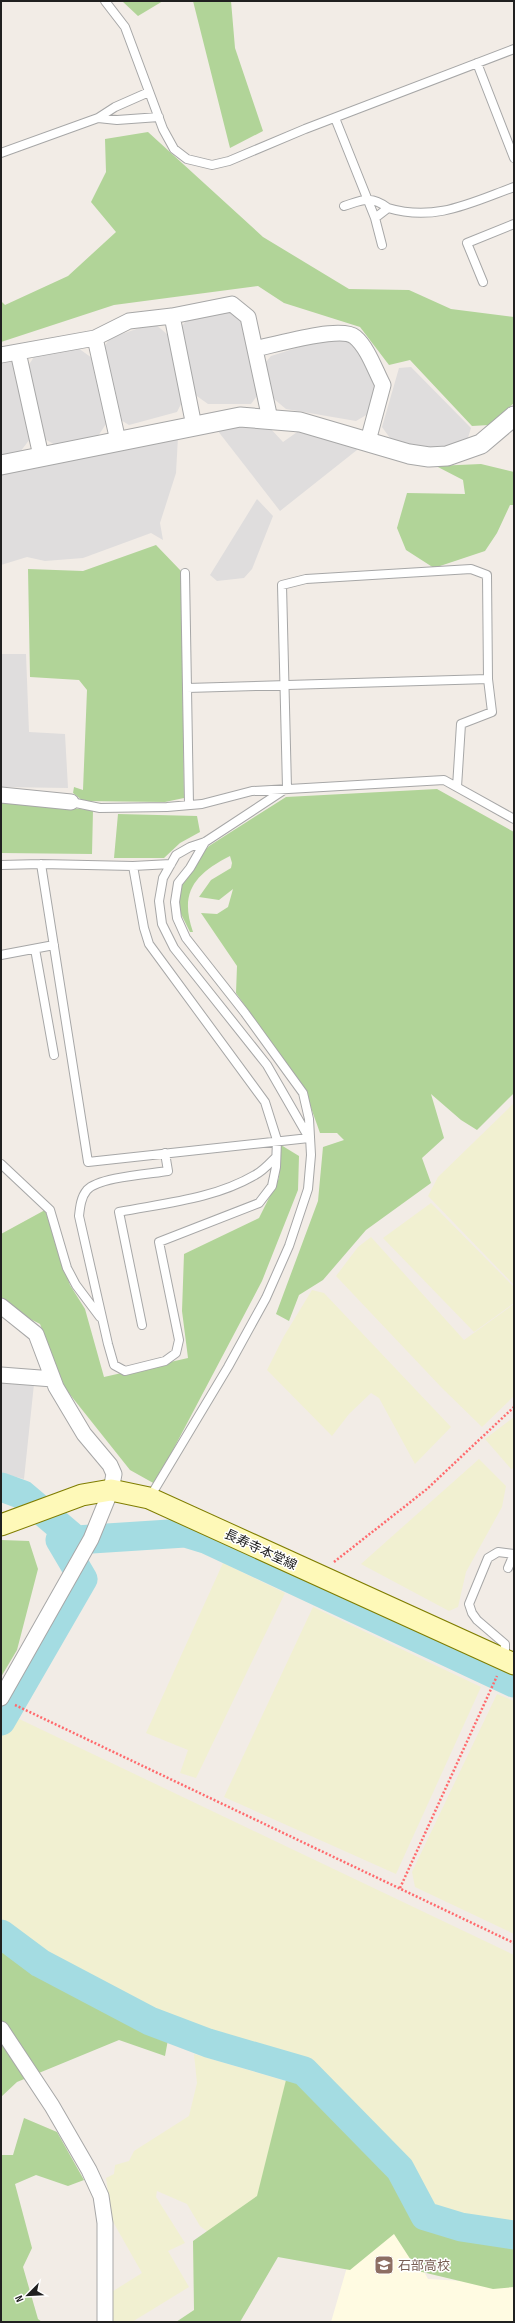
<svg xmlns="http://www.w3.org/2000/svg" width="515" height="2323" font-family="'Sofia Sans Condensed','Noto Sans JP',sans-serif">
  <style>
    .residential { fill: #dfdddd }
    .education { fill: #fffbe2 }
    .farmland { fill: #f1f0d1 }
    .forest { fill: #b1d498 }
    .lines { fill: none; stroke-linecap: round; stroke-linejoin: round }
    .river { stroke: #a4dce2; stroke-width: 29 }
    .service-casing { stroke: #a7a7a7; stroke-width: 10 }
    .minor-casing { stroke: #a7a7a7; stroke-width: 17 }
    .tertiary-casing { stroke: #a7a7a7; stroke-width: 21 }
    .secondary-casing { stroke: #7f7d00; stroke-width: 23 }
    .path { stroke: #ff6a6d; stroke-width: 2.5; stroke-dasharray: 2 2; stroke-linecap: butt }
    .service { stroke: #fff; stroke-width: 8 }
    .minor { stroke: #fff; stroke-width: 15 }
    .tertiary { stroke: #fff; stroke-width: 19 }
    .secondary { stroke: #fef9b8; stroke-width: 21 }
    .labels { text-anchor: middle; stroke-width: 3; stroke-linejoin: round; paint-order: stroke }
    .street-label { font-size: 13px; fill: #202020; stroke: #fff }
    .education-label { font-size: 13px; fill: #785e54; stroke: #fff; text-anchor: start }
  </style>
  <rect width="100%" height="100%" fill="#f2ece6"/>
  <!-- residential -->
  <path class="residential" d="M 227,309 L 242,320 L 260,392 L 251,404 L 208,404 L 194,394 L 179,330 L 188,318 Z
    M 154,323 L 168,335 L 182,402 L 177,412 L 129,425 L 119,419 L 102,350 L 110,338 Z
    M 328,338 L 353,341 L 375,384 L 368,414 L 356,421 L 286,409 L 274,399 L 265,363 L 271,356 Z
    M 78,348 L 92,358 L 106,424 L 98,436 L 57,446 L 43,438 L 28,366 L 36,354 Z
    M 9,359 L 15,364 L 30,439 L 20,452 L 1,456 L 1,361 Z
    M 411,367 L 471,428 L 467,441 L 453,448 L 422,448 L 390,438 L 382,427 L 399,368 Z
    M 214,426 L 269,427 L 283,442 L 300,430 L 362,446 L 280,511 Z
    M 178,437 L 176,473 L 160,523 L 163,540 L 151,533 L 83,558 L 45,561 L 27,557 L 1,565 L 1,473 Z
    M 257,499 L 273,516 L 252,569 L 244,578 L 217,581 L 210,575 Z
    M 1,654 L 26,654 L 29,732 L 65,734 L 68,788 L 1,787 Z
    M 1,1381 L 34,1384 L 24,1479 L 1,1473 Z"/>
  <!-- education -->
  <path class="education" d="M 399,2226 L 428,2279 L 514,2284 L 514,2322 L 331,2322 L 352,2250 Z"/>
  <!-- farmland -->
  <path class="farmland" d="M 514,1103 L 514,1285 L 428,1196 L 438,1177 Z
    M 431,1203 L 514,1287 L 514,1303 L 474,1332 L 383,1238 Z
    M 371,1237 L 464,1340 L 514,1304 L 514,1396 L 482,1427 L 442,1388 L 336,1276 L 358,1247 Z
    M 312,1290 L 324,1293 L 451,1427 L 415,1464 L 379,1398 L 371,1393 L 349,1414 L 332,1436 L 267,1370 L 284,1336 Z
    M 514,1417 L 514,1468 L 511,1469 L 485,1439 Z
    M 479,1459 L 506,1486 L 502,1507 L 466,1572 L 458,1607 L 449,1611 L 361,1564 Z
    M 223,1563 L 285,1593 L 196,1778 L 180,1773 L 188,1750 L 146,1733 Z
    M 313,1607 L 481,1687 L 396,1874 L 224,1797 Z
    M 497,1694 L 514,1701 L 514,1934 L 415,1887 L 412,1872 Z
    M 13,1716 L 514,1955 L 514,2228 L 427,2214 L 395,2150 L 303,2061 L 161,2019 L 54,1957 L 1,1921 L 1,1735 Z
    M 194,2054 L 296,2084 L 258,2199 L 212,2235 L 200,2226 L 187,2204 L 157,2191 L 156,2197 L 185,2243 L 168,2251 L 189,2287 L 132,2322 L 111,2322 L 110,2293 L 142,2273 L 112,2220 L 106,2178 L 114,2174 L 115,2165 L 129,2161 L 134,2151 L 189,2116 L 197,2083 Z"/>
  <!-- forest -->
  <path class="forest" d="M 122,1 L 163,1 L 138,16 Z
    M 193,1 L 231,1 L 235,48 L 263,131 L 230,148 Z
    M 148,132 L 263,237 L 349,289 L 409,290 L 451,309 L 514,317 L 514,403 L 489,425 L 472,426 L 410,360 L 389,365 L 360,327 L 284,303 L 258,286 L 114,305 L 1,342 L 1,301 L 5,305 L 68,276 L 116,232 L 91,202 L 106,172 L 105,139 Z
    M 481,464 L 514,472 L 514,505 L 510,505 L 497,533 L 485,551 L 434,568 L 406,550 L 397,528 L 407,493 L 465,494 L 463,480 L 436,466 Z
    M 156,545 L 181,571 L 184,798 L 165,802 L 83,801 L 73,793 L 74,787 L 83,790 L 87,690 L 79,680 L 30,677 L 28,569 L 83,571 Z
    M 437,789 L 514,832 L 514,1093 L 477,1130 L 461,1120 L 431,1094 L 444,1138 L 422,1158 L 431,1183 L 366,1230 L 323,1280 L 299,1295 L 289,1321 L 276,1314 L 318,1201 L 323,1147 L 344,1140 L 337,1133 L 320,1133 L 305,1091 L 236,993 L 237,966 L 201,913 L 217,914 L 228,907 L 233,889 L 219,900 L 199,897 L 211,880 L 231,868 L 232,863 L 230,856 C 195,874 179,892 193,932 L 190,932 L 180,912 L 180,876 L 209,846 L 286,797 Z
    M 1,803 L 93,810 L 92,854 L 1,853 Z
    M 118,814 L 197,816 L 200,832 L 180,843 L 164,858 L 114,858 Z
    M 281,1145 L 299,1156 L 298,1190 L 262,1281 L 155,1484 L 130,1470 L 64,1387 L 40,1324 L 1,1304 L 1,1234 L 45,1210 L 70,1285 L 85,1309 L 104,1377 L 188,1358 L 182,1311 L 184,1254 L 259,1218 L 279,1178 Z
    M 1,1540 L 29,1541 L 38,1569 L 17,1650 L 1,1677 Z
    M 1,1927 L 170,2029 L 165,2056 L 119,2040 L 17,2082 L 1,2097 Z
    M 319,2076 L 389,2150 L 447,2223 L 514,2227 L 514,2287 L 493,2289 L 418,2271 L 394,2234 L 350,2270 L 278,2257 L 240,2322 L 176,2322 L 194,2310 L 193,2241 L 257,2196 L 286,2080 Z
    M 24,2118 L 57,2132 L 84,2180 L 68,2186 L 36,2175 L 15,2184 L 32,2248 L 23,2267 L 38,2319 L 42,2322 L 1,2322 L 1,2155 L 13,2155 Z"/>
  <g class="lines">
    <!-- river -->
    <path class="river" d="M 1,1487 L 23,1495 L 76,1540 L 185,1533 L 208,1540 L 514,1683
      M 1,1721 L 83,1579 L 60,1540
      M 1,1934 L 40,1963 L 150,2021 L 208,2043 L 304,2071 L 400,2169 L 425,2216 L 461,2227 L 514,2235"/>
    <!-- service casing -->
    <g class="service-casing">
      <path id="service" d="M 105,1 L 125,27 L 163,129 L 174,149 L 187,159 L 212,165 L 229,161 L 305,129 L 514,49
        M 477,63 L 514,158
        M 98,118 L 117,120 L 159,117
        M 335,118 L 375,218 L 382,245
        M 1,153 L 98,118 L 115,107 L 149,92
        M 344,206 C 363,200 370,195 388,208
        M 375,218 L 388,208 C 435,222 470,203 514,187
        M 483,282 L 467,243 L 514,224
        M 185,573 L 189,805
        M 187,688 L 488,679
        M 71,802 L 100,808 L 167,807 L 202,804 L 252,791 L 444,780 L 514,819
        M 41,864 L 88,1162 L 309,1138
        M 1,865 L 41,864 L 133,866 L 171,864
        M 133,866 L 144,928 L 149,944 L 265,1102 L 277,1140 L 276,1167 L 272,1186 L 259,1203 L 159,1242 L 179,1340 L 176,1353 L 165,1361 L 125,1371 L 114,1365 L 108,1344 L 79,1216 C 80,1207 81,1197 87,1190 C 99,1177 150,1174 168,1171 L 165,1153
        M 35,949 L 54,1055
        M 1,955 L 54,945
        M 309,1138 L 267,1065 L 174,948 L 162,924 L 159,901 L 163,878 L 176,855 L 190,847 L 205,842 L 287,788 L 282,585 L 306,579 L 471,569 L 487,575 L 488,679 L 492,712 L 461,724 L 457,787
        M 1,1164 L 50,1210 L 67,1268 L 76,1285 L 100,1317
        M 142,1325 L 119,1212 C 165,1203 214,1199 255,1175 C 263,1171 270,1163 276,1157
        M 150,1497 L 228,1367 L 266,1298 L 289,1246 L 308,1189 L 311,1155 L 309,1119 L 303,1093 L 245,1013 L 186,938 L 177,918 L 175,902 L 178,883 L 190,868 L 205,842
        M 508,1568 L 514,1554
        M 505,1659 L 505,1644 L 477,1620 L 472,1613 L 469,1604 L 488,1558 L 498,1552 L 514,1554"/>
    </g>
    <!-- minor casing -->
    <g class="minor-casing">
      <path id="minor" d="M 172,316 L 194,426
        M 95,338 L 118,441
        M 255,349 C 274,345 341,325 355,337 C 368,348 375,370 383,385 L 368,441
        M 18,352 L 41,456
        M 1,355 L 95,338 L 129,321 L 172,316 L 232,304 L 248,317 L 270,419
        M 1,795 L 71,802
        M 1,1306 L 36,1334 L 56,1387 L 84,1434 L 110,1465 L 114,1474 L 111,1490 L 91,1539 L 1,1698
        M 1,1375 L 53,1379
        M 1,2029 L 52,2106 L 89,2170 L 101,2196 L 105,2223 L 105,2322"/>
    </g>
    <!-- tertiary casing -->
    <g class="tertiary-casing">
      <path id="tertiary" d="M 1,465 L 240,417 L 300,422 L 409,454 L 429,457 L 447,456 L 481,444 L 514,416"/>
    </g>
    <!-- secondary casing -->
    <g class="secondary-casing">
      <path id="secondary" d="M 1,1525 L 82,1495 L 111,1490 L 149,1498 L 514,1664"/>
    </g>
    <!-- path -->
    <path class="path" d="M 334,1562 L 427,1489 L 514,1407
      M 15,1705 L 514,1943
      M 400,1888 L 497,1676"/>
    <!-- service -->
    <use href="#service" class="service"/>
    <!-- minor -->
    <use href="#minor" class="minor"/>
    <!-- tertiary -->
    <use href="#tertiary" class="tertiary"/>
    <!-- secondary -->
    <use href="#secondary" class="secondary"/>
  </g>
  <!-- icons -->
  <defs>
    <g id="school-square" transform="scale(1)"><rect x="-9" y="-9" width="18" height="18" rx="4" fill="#8d6e63" stroke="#fff"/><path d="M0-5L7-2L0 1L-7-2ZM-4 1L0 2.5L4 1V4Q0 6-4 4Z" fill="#fff"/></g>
  </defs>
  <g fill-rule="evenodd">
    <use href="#school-square" x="384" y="2265"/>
  </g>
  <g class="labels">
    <!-- street labels -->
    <g class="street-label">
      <text transform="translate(261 1549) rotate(25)" y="5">長寿寺本堂線</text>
    </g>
    <!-- education labels -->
    <g class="education-label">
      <text x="398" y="2270">石部高校</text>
    </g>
  </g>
  <!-- border -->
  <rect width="515" height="2323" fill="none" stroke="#202020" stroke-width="4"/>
  <!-- north arrow -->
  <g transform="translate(28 2295) rotate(246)" stroke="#ffffff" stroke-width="3" paint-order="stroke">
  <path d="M0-3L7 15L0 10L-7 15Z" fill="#202020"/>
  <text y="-6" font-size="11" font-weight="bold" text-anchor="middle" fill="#202020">N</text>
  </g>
</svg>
